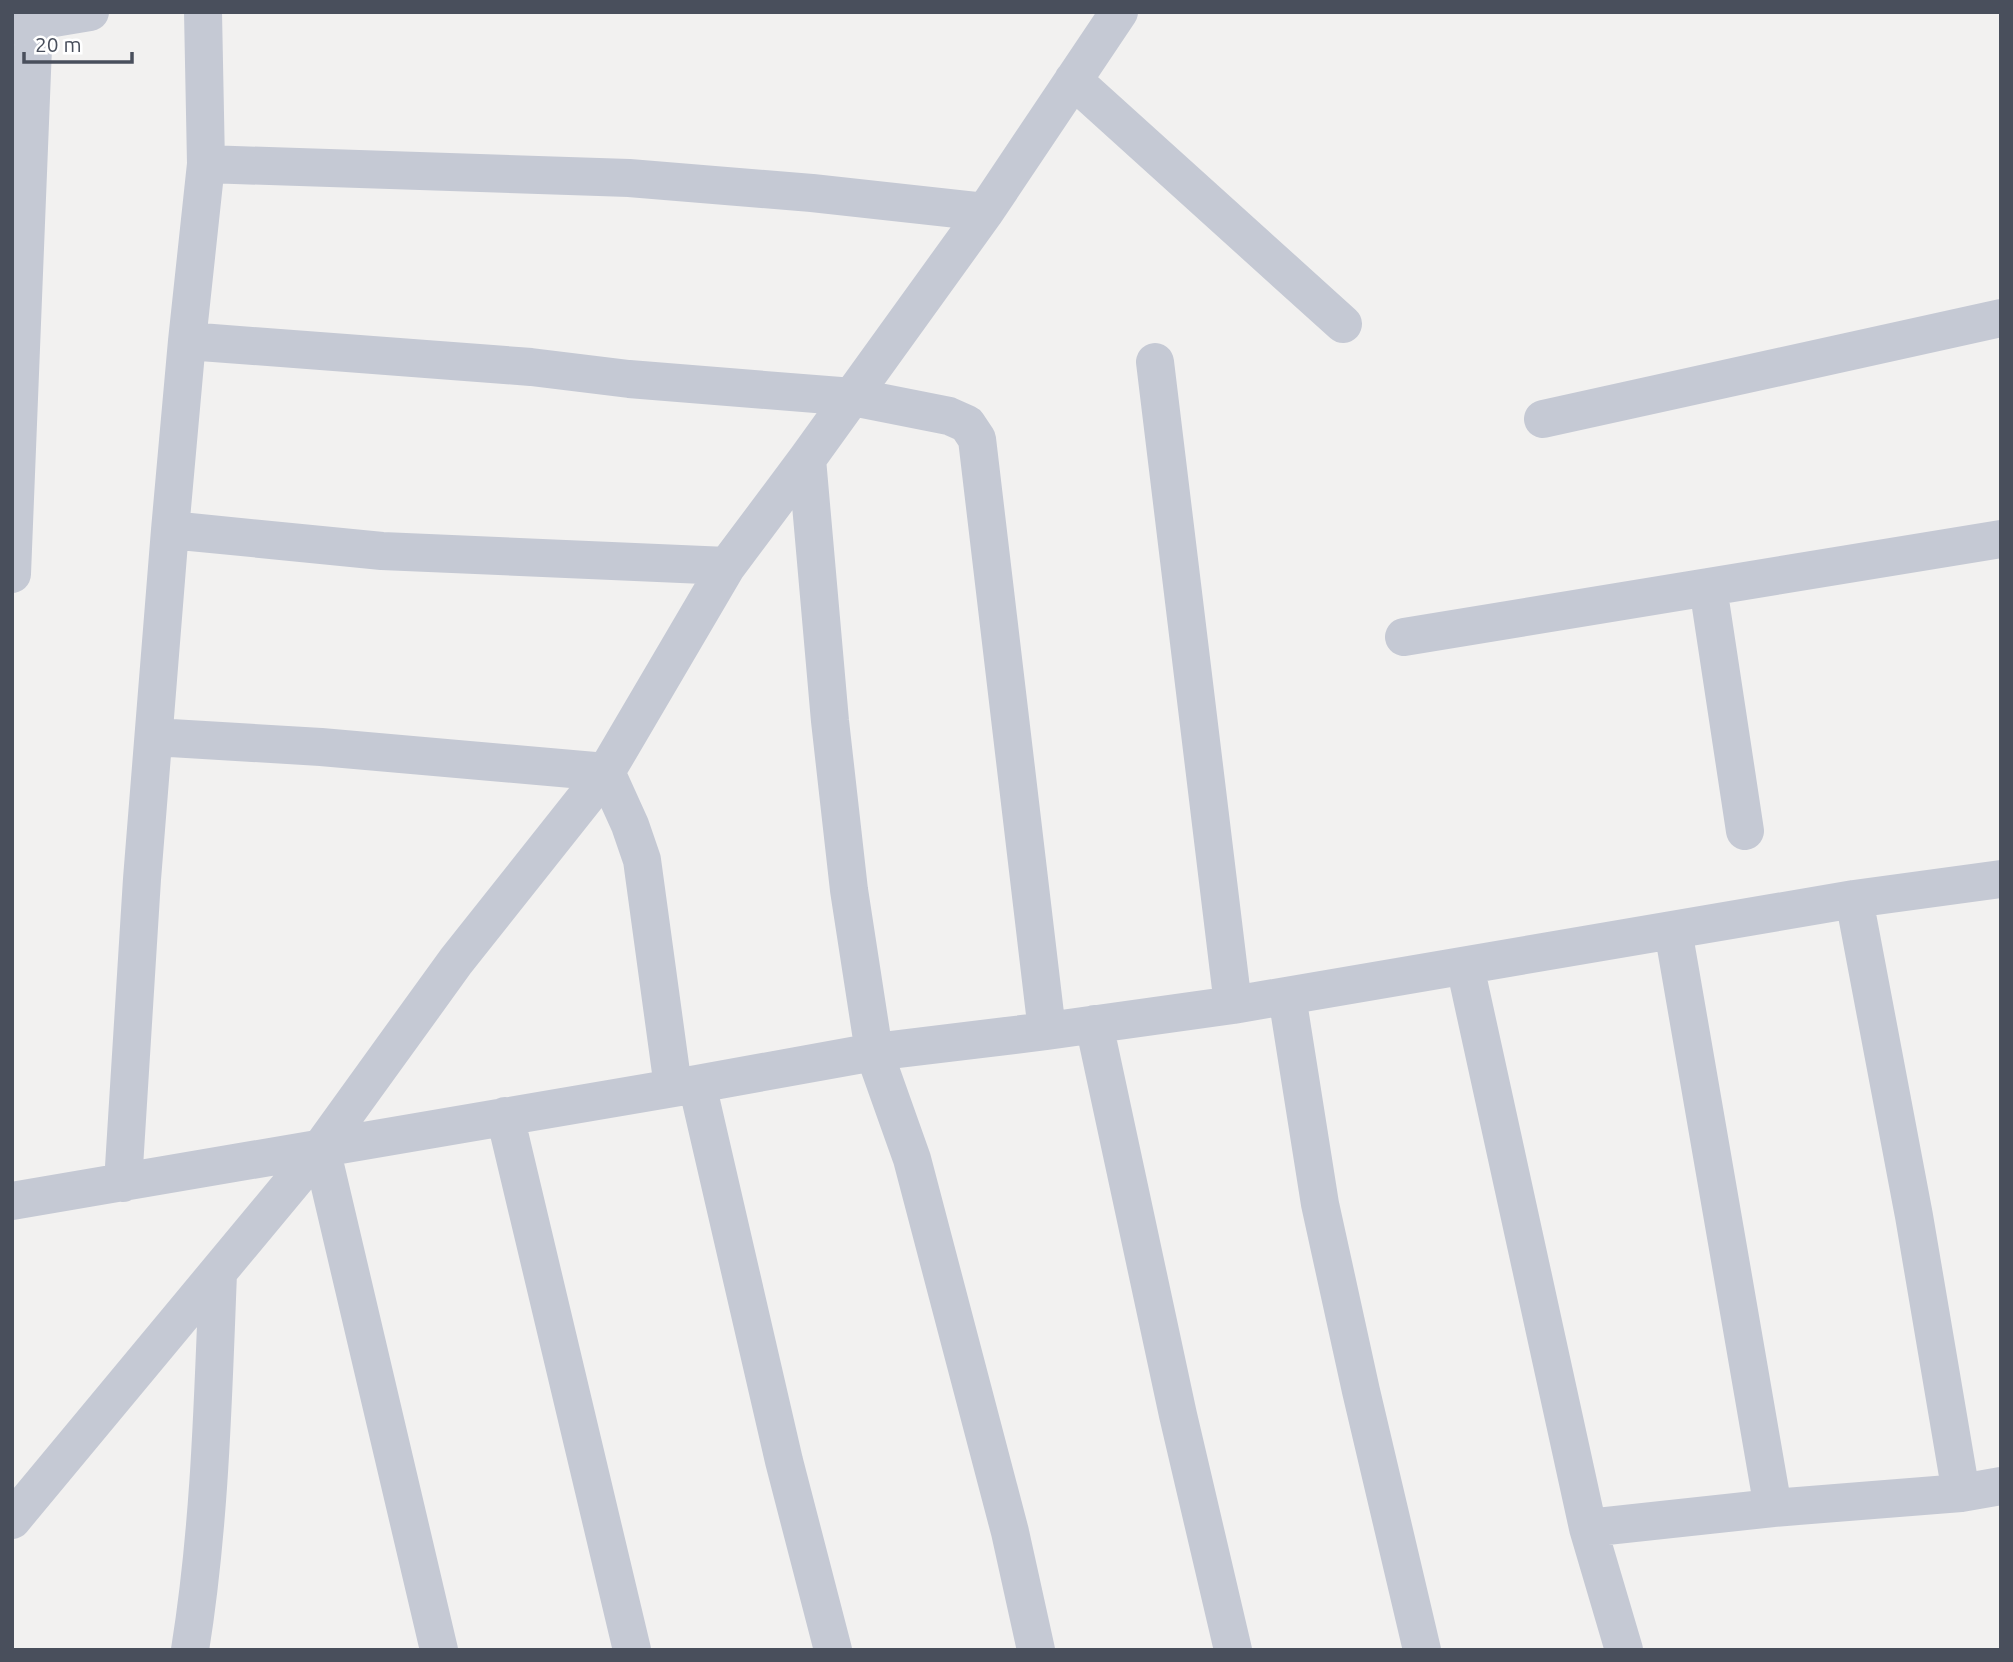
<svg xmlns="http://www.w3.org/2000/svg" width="2013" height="1662" font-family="Ubuntu,sans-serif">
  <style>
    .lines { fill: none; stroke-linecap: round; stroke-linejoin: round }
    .minor { stroke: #c5c9d4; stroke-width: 38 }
  </style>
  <rect width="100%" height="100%" fill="#f2f1f0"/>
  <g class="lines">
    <!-- minor -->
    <path class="minor" d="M 12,25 L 90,12
      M 1073,80 L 1343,324
      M 206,164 L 629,178 L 812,193 L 985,212
      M 187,341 L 531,367 L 629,379 L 853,397 L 949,416 L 967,424 L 977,439 L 1047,1031
      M 1155,362 L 1233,1005
      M 1543,419 L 2001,318
      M 807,459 L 830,721 L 849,890 L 874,1052 L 912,1159 L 1010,1532 L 1036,1650
      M 170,530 L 382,551 L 727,566
      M 12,574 L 34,22
      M 1708,587 L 1745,831
      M 1404,637 L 2001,539
      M 154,737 L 321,747 L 606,772 L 630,825 L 642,860 L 673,1087
      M 1854,899 L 1914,1216 L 1961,1493
      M 1673,930 L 1773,1508
      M 1465,966 L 1588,1528 L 1624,1650
      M 1287,996 L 1320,1204 L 1361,1391 L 1422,1650
      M 1094,1024 L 1178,1415 L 1233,1650
      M 697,1084 L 784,1461 L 833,1650
      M 505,1116 L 632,1650
      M 321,1148 L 439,1650
      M 123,1183 L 142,879 L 170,530 L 187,341 L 206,164 L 203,12
      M 12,1201 L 697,1084 L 874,1052 L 1047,1031 L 1233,1005 L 1854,899 L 2001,879
      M 12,1520 L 321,1148 L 456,961 L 606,772 L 727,566 L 807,459 L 985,212 L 1119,12
      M 1588,1528 L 1773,1508 L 1961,1493 L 2001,1486
      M 190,1650 C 210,1526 213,1399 218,1273"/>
  </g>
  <!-- border -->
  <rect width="2013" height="1662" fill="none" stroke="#494f5c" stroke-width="28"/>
  <!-- scale -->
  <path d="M24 52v10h108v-10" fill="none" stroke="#494f5c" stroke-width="3.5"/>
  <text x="35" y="52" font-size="21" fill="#494f5c" stroke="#ffffff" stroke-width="5" paint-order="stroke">20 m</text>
</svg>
